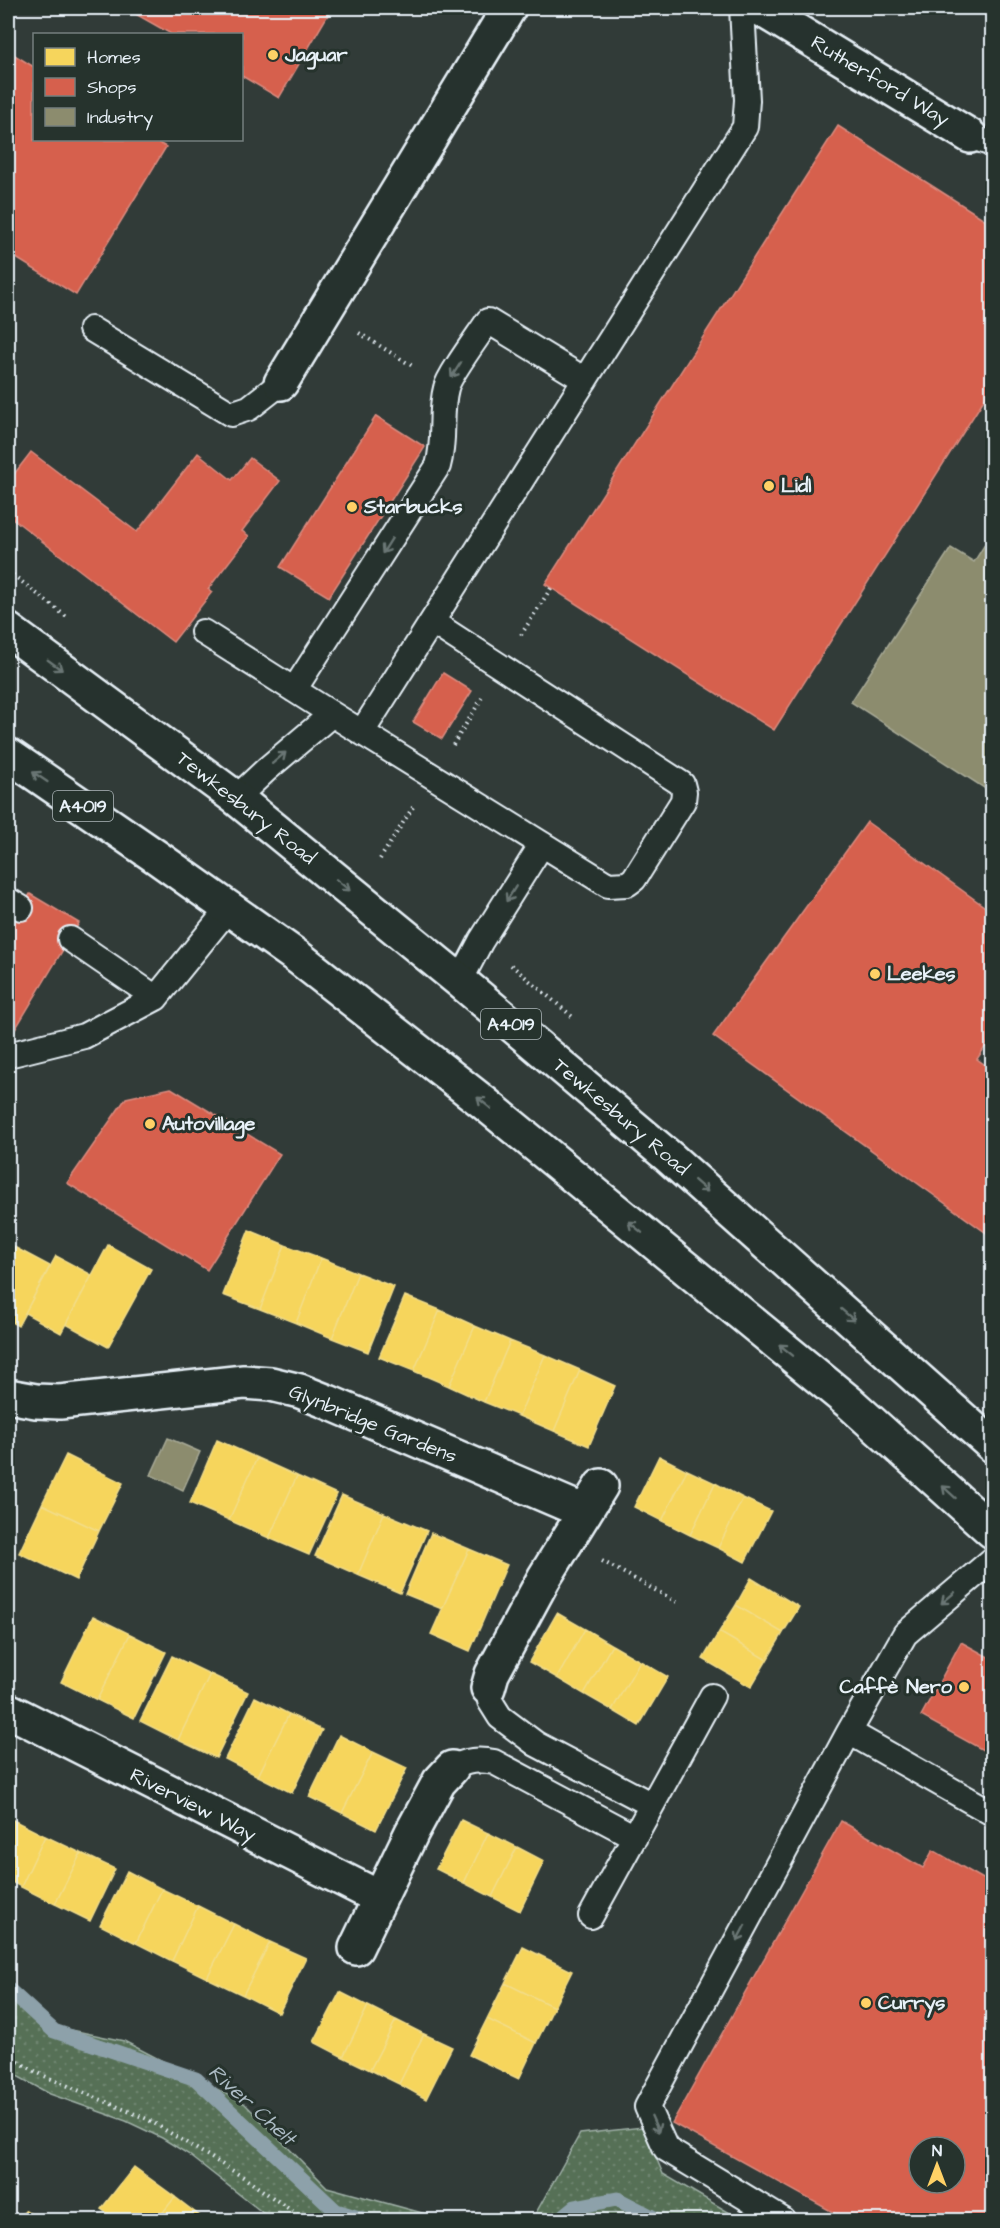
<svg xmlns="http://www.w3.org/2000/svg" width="1000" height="2228" font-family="'Architects Daughter',sans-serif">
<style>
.grass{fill:url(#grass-dots);stroke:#9fb0a7;stroke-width:1.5}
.homes{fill:#f6d55c;stroke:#f2dd8b;stroke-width:1.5}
.shops{fill:#d6604d;stroke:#db8c80;stroke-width:1.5;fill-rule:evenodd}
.industry{fill:#8c8c6e;stroke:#a8aa97;stroke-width:1.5}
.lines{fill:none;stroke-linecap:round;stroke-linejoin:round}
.stream{stroke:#8da1aa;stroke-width:15}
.lane-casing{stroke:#e8f1f8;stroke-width:28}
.street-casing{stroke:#e8f1f8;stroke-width:38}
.highway-casing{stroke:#e8f1f8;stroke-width:38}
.path{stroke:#e8f1f8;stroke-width:4;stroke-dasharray:1.5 4.5;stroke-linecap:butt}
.lane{stroke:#26332d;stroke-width:24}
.street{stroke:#26332d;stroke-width:33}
.highway{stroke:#26332d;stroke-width:33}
.oneway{stroke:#6a7674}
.poi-dot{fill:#ffd166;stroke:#26332d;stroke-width:2}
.labels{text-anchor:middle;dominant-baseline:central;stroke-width:6;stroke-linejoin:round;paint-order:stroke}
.shield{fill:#26332d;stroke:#aeb8bb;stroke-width:1.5}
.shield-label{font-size:18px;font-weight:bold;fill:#e8f1f8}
.poi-label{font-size:20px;font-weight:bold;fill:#e8f1f8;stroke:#26332d;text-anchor:start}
.street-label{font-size:20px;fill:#e8f1f8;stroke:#26332d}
.water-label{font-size:21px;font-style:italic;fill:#acbbc4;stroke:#26332d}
</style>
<defs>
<pattern id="grass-dots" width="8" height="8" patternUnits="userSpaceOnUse" patternTransform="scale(1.5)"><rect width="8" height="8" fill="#567056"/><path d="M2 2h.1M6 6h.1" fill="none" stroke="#6e856f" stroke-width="1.8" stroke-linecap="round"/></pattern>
</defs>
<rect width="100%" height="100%" fill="#313b38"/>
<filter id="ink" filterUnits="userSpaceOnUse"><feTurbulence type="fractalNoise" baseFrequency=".0167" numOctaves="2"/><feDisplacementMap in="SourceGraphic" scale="12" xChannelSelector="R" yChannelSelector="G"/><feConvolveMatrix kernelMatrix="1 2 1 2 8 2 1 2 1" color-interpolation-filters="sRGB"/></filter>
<g filter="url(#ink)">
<path class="grass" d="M 8,1997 L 38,2023 L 124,2041 L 244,2103 L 327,2187 L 448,2220 L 272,2220 L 188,2154 L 162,2138 L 126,2121 L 50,2094 L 8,2071 Z
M 643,2127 L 663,2174 L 742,2220 L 532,2220 L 580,2134 Z"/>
<path class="homes" d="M 249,1230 L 285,1245 L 260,1309 L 223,1295 Z
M 108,1245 L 151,1269 L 108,1347 L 66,1324 Z
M 285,1245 L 321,1258 L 296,1323 L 260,1309 Z
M 14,1247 L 50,1266 L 18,1326 L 8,1320 L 8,1259 Z
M 56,1256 L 92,1275 L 61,1333 L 25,1313 Z
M 321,1258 L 358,1273 L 332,1338 L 296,1323 Z
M 358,1273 L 394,1287 L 368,1352 L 332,1338 Z
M 405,1296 L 440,1310 L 414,1371 L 379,1357 Z
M 440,1310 L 475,1326 L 449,1386 L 414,1371 Z
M 475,1326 L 510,1341 L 484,1402 L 449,1386 Z
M 510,1341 L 545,1355 L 519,1416 L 484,1402 Z
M 545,1355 L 580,1370 L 554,1431 L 519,1416 Z
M 580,1370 L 615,1386 L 589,1446 L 554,1431 Z
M 217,1440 L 257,1458 L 229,1520 L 190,1503 Z
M 66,1455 L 123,1483 L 99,1531 L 42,1504 Z
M 659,1456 L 687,1470 L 662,1521 L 634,1507 Z
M 257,1458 L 297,1476 L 269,1538 L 229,1520 Z
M 687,1470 L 715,1483 L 690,1535 L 662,1521 Z
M 297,1476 L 337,1494 L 309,1555 L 269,1538 Z
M 715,1483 L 743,1498 L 718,1548 L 690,1535 Z
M 342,1495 L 384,1513 L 358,1575 L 315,1556 Z
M 743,1498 L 771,1511 L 745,1562 L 718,1548 Z
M 42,1504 L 99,1531 L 76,1580 L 19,1553 Z
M 384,1513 L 427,1531 L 400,1593 L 358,1575 Z
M 431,1533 L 469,1549 L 442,1609 L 405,1594 Z
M 469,1549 L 507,1565 L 470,1651 L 431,1634 Z
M 751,1578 L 799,1607 L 783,1633 L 736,1605 Z
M 736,1605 L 783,1633 L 767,1660 L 719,1632 Z
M 557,1613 L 585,1629 L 557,1678 L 529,1662 Z
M 93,1616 L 130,1634 L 97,1700 L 61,1682 Z
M 585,1629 L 612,1645 L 584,1694 L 557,1678 Z
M 719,1632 L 767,1660 L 751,1687 L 703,1659 Z
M 130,1634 L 166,1652 L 134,1718 L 97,1700 Z
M 612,1645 L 640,1661 L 612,1710 L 584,1694 Z
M 172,1656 L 210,1674 L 178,1740 L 140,1721 Z
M 640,1661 L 668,1677 L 639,1726 L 612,1710 Z
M 210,1674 L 248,1692 L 216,1758 L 178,1740 Z
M 255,1697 L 289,1714 L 258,1776 L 225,1759 Z
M 289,1714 L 322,1730 L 292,1793 L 258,1776 Z
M 339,1735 L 373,1752 L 342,1813 L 309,1797 Z
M 373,1752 L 407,1768 L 376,1830 L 342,1813 Z
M 11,1819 L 45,1836 L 21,1887 L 8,1880 L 8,1826 Z
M 461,1820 L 488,1833 L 464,1883 L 436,1869 Z
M 488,1833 L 517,1847 L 492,1897 L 464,1883 Z
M 45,1836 L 81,1853 L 55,1904 L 21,1887 Z
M 517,1847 L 544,1861 L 520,1911 L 492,1897 Z
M 81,1853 L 115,1869 L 90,1921 L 55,1904 Z
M 127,1871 L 162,1889 L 136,1943 L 100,1925 Z
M 162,1889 L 198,1906 L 172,1961 L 136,1943 Z
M 198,1906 L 234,1924 L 207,1978 L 172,1961 Z
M 234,1924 L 270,1942 L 243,1995 L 207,1978 Z
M 270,1942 L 306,1958 L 279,2013 L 243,1995 Z
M 523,1947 L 572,1971 L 554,2007 L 505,1983 Z
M 505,1983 L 554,2007 L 536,2043 L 487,2019 Z
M 340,1992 L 368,2006 L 343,2057 L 314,2042 Z
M 368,2006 L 396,2020 L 370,2070 L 343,2057 Z
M 487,2019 L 536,2043 L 519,2079 L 469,2055 Z
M 396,2020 L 424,2034 L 399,2084 L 370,2070 Z
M 424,2034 L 452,2047 L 426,2099 L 399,2084 Z
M 134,2167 L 175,2197 L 157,2220 L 117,2220 L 101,2209 Z
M 175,2197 L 205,2220 L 157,2220 Z
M 26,2210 L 39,2220 L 17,2220 Z"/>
<path class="shops" d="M 125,8 L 332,8 L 279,98 L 242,76 L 242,34 L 171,34 Z
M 8,51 L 34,67 L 34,140 L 154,140 L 166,147 L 76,295 L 8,253 Z
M 838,126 L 992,224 L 992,387 L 774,730 L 545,584 Z
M 376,416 L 425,447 L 329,597 L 280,567 Z
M 31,452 L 137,532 L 198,453 L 232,480 L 250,458 L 280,481 L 242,531 L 249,536 L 208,589 L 212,592 L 173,642 L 8,515 L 8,482 Z
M 443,673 L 472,691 L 442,739 L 413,722 Z
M 867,822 L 992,912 L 992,1037 L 977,1059 L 992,1070 L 992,1237 L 713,1036 Z
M 30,894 L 79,923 L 13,1033 L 8,1030 L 8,931 Z
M 171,1088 L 280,1154 L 207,1270 L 67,1183 L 126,1098 Z
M 961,1642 L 992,1659 L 992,1755 L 921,1716 Z
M 841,1821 L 923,1868 L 933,1850 L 992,1884 L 992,2209 L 986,2220 L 847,2220 L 672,2123 ZM 919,2147 L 955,2147 L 955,2183 L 919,2183 Z
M 992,2209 L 992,2220 L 986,2220 Z"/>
<path class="industry" d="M 992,533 L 992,793 L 851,702 L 951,548 L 974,562 Z
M 168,1438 L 200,1452 L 183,1490 L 151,1475 Z"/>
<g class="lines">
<path class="stream" d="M 8,1989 L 54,2031 L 196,2079 L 336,2211 L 365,2220
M 559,2220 L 575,2207 L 617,2199 L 658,2220"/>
<g class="lane-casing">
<path id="lane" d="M 970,136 L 992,144
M 91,329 L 231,414 L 249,408 L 281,383
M 203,632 L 332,714 L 608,885 L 627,884 L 634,879 L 683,801 L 684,792 L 682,784 L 432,622
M 294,690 L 438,466 C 446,438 439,414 446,388 C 449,375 479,335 488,321 L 585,380
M 362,732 L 745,127 L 747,100 L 742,8
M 236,798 L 267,769 L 332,714
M 8,900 L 21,908
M 70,939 L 156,998 L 229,908
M 460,981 L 481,941 L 542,844
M 8,1055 L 84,1036 L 156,998
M 488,1688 L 490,1701 L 500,1717 L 536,1744 L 652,1805
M 849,1732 L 992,1813
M 452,1768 C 467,1760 478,1759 494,1762 L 635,1837
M 591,1916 L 712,1696
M 783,2220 L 666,2149 L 647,2107 L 849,1732 L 905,1634 L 992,1560"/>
</g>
<g class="street-casing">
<path id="street" d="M 759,8 L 970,136
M 281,383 L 509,8
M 8,1396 L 36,1401 L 60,1402 L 244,1382 L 271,1384 L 300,1391 L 328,1402 L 585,1512
M 488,1688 L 492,1674 L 544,1578 L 601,1486
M 8,1710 L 380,1898
M 356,1948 L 412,1832 L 439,1782 L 452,1768"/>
</g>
<g class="highway-casing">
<path id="highway" d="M 8,630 L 236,798 L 460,981 L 669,1157 L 992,1445
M 8,755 L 158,858 L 299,958 L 483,1102 L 850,1403 L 992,1531"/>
</g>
<path class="path" d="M 359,333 L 414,367
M 8,571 L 68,618
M 521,635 L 551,588
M 453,745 L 482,698
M 380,859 L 413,807
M 511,965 L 574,1018
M 602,1561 L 677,1602
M 8,2056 L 42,2075 L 147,2119 L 243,2177 L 305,2220"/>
<use href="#lane" class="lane"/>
<use href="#street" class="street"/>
<use href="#highway" class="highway"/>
</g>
<defs><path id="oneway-shaft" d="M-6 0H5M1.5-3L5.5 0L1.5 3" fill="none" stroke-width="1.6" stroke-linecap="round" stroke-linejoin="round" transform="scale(1.5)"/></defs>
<g class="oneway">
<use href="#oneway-shaft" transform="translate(456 370) rotate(123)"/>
<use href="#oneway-shaft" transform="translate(387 546) rotate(122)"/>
<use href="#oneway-shaft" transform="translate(55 665) rotate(36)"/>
<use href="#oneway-shaft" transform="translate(279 758) rotate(-40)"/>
<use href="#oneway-shaft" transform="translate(40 777) rotate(-146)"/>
<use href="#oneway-shaft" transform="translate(343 885) rotate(39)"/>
<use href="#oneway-shaft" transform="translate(511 894) rotate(122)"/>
<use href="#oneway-shaft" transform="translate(484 1103) rotate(-141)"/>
<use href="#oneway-shaft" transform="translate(701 1186) rotate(41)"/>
<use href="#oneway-shaft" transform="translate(635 1227) rotate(-141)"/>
<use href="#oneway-shaft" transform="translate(848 1315) rotate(41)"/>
<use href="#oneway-shaft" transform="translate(786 1350) rotate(-141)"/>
<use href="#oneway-shaft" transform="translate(949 1492) rotate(-138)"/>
<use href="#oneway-shaft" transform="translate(948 1598) rotate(140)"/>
<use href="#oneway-shaft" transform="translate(741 1933) rotate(118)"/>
<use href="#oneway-shaft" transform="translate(655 2124) rotate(66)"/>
</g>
</g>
<g class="poi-dot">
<circle cx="273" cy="55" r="6"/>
<circle cx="769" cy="486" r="6"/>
<circle cx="352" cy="507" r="6"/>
<circle cx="875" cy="974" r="6"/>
<circle cx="150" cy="1124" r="6"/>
<circle cx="964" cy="1687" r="6"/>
<circle cx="866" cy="2003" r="6"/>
</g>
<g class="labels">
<g class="shield">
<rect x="53" y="791" width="60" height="30" rx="4.5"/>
<rect x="481" y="1009" width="60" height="30" rx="4.5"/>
</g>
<g class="shield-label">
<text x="83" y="806">A4019</text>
<text x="511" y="1024">A4019</text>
</g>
<g class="poi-label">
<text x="285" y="55">Jaguar</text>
<text x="781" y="486">Lidl</text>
<text x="364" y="507">Starbucks</text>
<text x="887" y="974">Leekes</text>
<text x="162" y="1124">Autovillage</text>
<text x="952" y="1687" text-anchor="end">Caffè Nero</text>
<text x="878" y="2003">Currys</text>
</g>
<g class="street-label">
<text transform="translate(880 81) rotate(31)">Rutherford Way</text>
<text transform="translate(246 808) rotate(38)">Tewkesbury Road</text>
<text transform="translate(621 1117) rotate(40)">Tewkesbury Road</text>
<text transform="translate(373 1424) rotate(22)">Glynbridge Gardens</text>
<text transform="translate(193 1805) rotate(27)">Riverview Way</text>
</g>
<g class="water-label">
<text transform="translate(252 2105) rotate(42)">River Chelt</text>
</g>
</g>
<rect width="1000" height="2228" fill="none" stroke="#26332d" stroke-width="30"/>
<rect x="15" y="15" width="970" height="2198" fill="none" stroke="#e8f1f8" stroke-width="2" filter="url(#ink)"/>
<rect x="33" y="33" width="210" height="108" fill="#26332d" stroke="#747f7e" stroke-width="1.5"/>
<rect x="45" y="48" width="30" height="18" fill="#f6d55c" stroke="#747f7e" stroke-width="1.5"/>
<text x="87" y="63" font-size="18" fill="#e8f1f8">Homes</text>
<rect x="45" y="78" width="30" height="18" fill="#d6604d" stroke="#747f7e" stroke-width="1.5"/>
<text x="87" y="93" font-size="18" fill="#e8f1f8">Shops</text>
<rect x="45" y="108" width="30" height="18" fill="#8c8c6e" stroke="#747f7e" stroke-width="1.5"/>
<text x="87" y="123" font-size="18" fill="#e8f1f8">Industry</text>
<g transform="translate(937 2165)"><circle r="28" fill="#26332d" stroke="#747f7e" stroke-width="1.5"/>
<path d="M0-4.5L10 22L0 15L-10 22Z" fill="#ffd166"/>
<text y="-9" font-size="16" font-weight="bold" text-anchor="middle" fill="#e8f1f8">N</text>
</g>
</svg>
